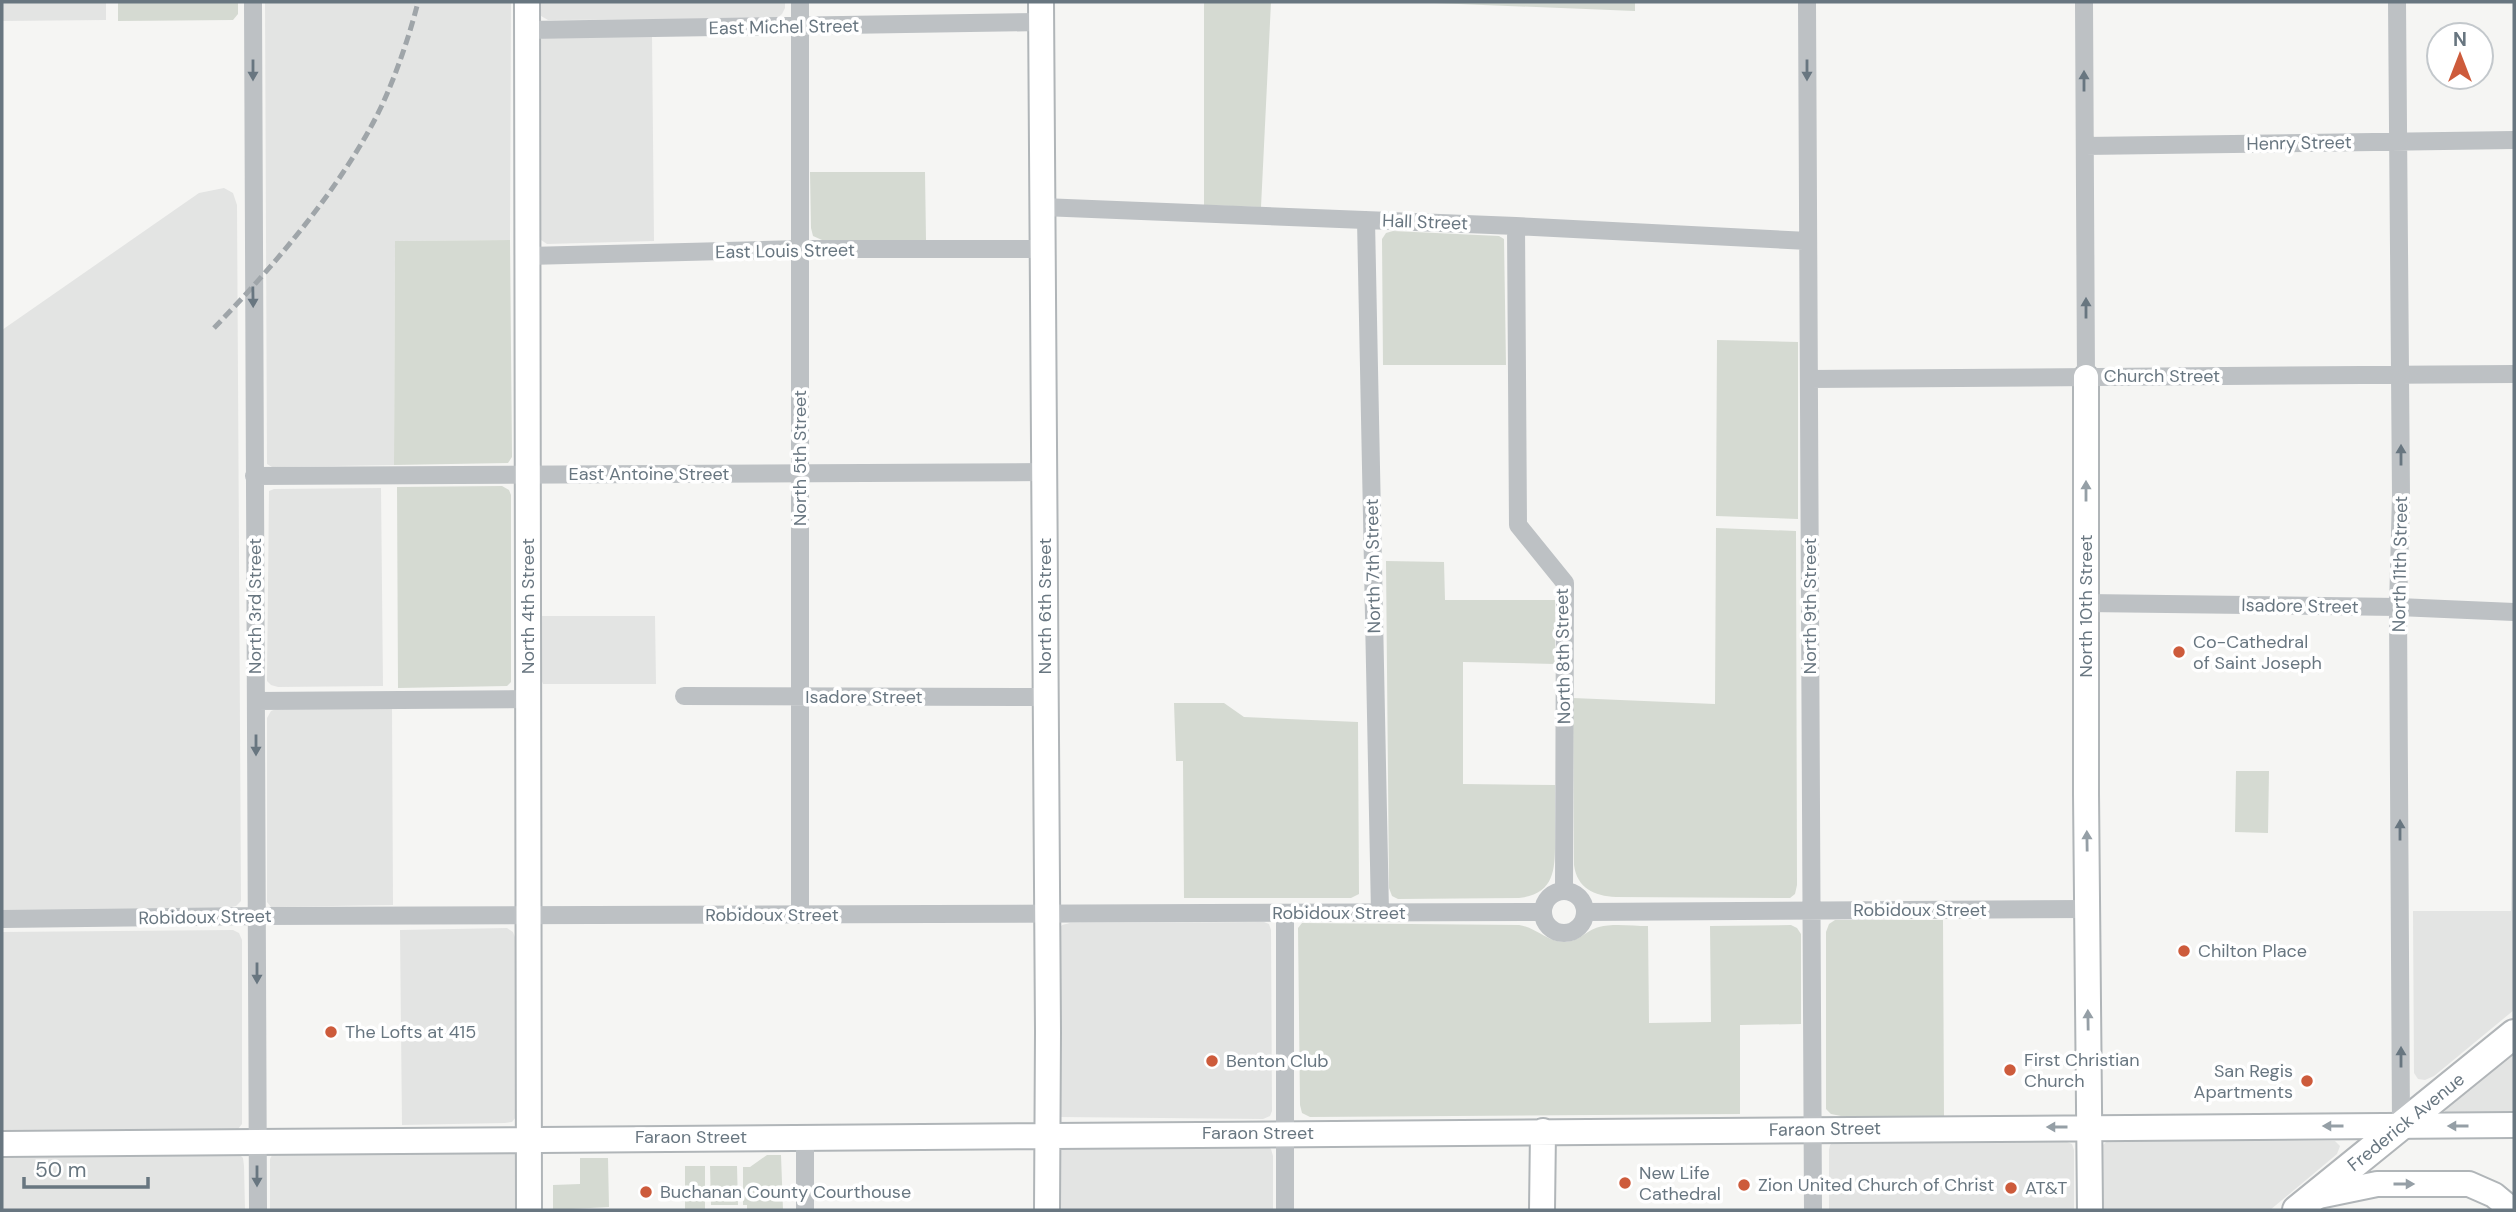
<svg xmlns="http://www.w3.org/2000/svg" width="2516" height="1212" font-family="'DM Sans',sans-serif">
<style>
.built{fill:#e3e4e3}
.green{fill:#d5dad2}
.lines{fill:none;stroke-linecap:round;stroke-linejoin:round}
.secondary-casing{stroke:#b0b5b8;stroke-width:28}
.primary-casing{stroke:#b1b5b8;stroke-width:32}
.street{stroke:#bdc1c4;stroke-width:18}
.secondary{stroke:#fff;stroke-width:24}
.primary{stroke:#fff;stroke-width:28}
.rail{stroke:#9fa5a9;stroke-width:5;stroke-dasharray:10 5;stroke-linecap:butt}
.oneway{fill:#687680}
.oneway2{fill:#959fa6}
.poi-dot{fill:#cd5b3b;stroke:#fff;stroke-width:2.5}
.labels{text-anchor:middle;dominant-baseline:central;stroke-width:7;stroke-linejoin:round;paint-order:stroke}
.street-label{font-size:18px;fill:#687680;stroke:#fff}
.poi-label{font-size:18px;fill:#687680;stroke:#fff;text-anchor:start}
</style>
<rect width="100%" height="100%" fill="#f5f5f3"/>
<path class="built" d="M 2,2 L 106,2 L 106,20 L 2,21 Z
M 265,2 L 511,2 L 510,240 L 395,241 L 394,465 L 272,467 L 267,464 Z
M 537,2 L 785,2 L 785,8 L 782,14 L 776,19 L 548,20 L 541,16 L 537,10 Z
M 652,35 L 654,241 L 547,244 L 541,240 L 539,231 L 539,41 L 544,36 Z
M 224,188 L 233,193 L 237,205 L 241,901 L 236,906 L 227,908 L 2,911 L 2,330 L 199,193 Z
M 381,488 L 383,686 L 278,687 L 271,685 L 267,681 L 269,491 L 274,489 Z
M 541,616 L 655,616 L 656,684 L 543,684 L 541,679 Z
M 392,706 L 393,905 L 271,907 L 267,902 L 267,718 L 271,711 L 281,707 Z
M 2513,766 L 2514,1010 L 2434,1076 L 2425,1080 L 2418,1079 L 2414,1073 L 2413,911 L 2511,911 Z
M 1264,922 L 1269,924 L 1271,930 L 1272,1111 L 1270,1116 L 1263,1119 L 1060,1117 L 1058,1111 L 1058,930 L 1062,925 L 1070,923 Z
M 507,928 L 513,932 L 516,940 L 516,1117 L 512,1122 L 505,1123 L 402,1125 L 400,930 Z
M 233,930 L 239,933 L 242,940 L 242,1124 L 238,1129 L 2,1130 L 2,932 Z
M 2514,1049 L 2514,1114 L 2444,1117 L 2445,1109 L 2451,1100 Z
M 2117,1140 L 2335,1141 L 2340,1146 L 2337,1154 L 2270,1210 L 2102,1210 L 2102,1146 L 2107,1141 Z
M 1835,1141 L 2067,1142 L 2072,1144 L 2074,1150 L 2074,1210 L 1829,1210 L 1829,1150 L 1830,1145 Z
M 1265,1145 L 1271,1149 L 1273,1156 L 1273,1210 L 1059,1210 L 1058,1154 L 1064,1147 Z
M 510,1150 L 515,1154 L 517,1162 L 517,1210 L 270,1210 L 270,1159 L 273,1153 Z
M 237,1152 L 243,1158 L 244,1166 L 245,1210 L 2,1210 L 2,1154 Z"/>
<path class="green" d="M 118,2 L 238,2 L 238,14 L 233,20 L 118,21 Z
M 1204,2 L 1271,2 L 1261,207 L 1204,205 Z
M 1410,2 L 1635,2 L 1635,11 Z
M 810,172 L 925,172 L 926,240 L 822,240 L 813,236 L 811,228 Z
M 1393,231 L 1499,236 L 1504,239 L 1506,365 L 1383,365 L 1382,239 L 1386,233 Z
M 510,240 L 512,457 L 508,463 L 394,465 L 395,241 Z
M 1717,340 L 1798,342 L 1798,519 L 1716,516 Z
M 502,486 L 509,490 L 511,495 L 511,682 L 507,686 L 398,688 L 397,487 Z
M 1716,528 L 1796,531 L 1797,885 L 1795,894 L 1790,898 L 1616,897 C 1594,896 1577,888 1574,865 L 1573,698 L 1715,704 Z
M 1386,561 L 1444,562 L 1445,600 L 1555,600 L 1555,664 L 1463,662 L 1463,784 L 1555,785 C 1555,802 1555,819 1555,835 C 1555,866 1557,894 1519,898 L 1398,899 L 1392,896 L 1389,888 Z
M 1174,703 L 1224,703 L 1244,717 L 1358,722 L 1359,894 L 1351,898 L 1184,898 L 1183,761 L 1176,761 Z
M 2236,771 L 2269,771 L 2268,833 L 2235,832 Z
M 1835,920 L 1943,920 L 1944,1116 L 1841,1116 L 1831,1114 L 1826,1109 L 1826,932 L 1829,924 Z
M 1302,923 L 1519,925 C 1535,927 1548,942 1564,942 C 1579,942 1585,931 1599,927 C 1613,923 1633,926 1648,926 L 1649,1023 L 1711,1022 L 1710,926 L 1791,925 L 1797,928 L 1801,934 L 1801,1024 L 1740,1025 L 1740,1114 L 1310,1117 L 1302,1113 L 1300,1105 L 1298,928 Z
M 767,1155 L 781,1155 L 783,1210 L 747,1210 L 747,1205 L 743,1205 L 743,1167 L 750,1167 Z
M 580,1158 L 608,1158 L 609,1207 L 553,1210 L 553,1185 L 580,1184 Z
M 685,1166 L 705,1166 L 705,1210 L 685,1210 Z
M 710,1166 L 737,1166 L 738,1205 L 711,1205 Z"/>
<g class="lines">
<g class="secondary-casing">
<path id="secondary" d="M 527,2 L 529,1210
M 1041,2 L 1048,1032 L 1047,1210
M 2086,377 L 2086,794 L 2090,1210
M 2,1144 L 2514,1125
M 2314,1197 L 2377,1184 L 2469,1184 L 2494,1195 L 2512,1210
M 1542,1210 L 1543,1131"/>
</g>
<g class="primary-casing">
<path id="primary" d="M 2297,1210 L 2514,1034"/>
</g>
<path class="street" d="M 253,2 L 258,1210
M 800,2 L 800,915
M 1807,2 L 1813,1210
M 2084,2 L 2086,377
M 2397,2 L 2401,496 L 2398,607 L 2401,1126
M 527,30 L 1040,22
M 2085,146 L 2514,140
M 1042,207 L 1516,226 L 1808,241
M 1366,220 L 1380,913
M 1516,226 L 1518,525 L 1565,583 L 1564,891
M 528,256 L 799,249 L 1042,249
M 1809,379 L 2514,374
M 254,476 L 1044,472
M 2086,603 L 2398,607 L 2514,612
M 684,696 L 1045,697
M 256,701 L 528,699
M1543 912a21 21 0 1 1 42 0a21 21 0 1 1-42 0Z
M 1585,912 L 2087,909
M 1285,913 L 1285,1210
M 2,919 L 257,916 L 1542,912
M 805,1136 L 805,1210"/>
<use href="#secondary" class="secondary"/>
<use href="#primary" class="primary"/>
<path class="rail" d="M 214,328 C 275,265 346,182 383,103 C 397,72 410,34 418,2"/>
</g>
<defs><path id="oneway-solid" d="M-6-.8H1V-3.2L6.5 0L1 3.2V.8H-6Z" transform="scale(1.75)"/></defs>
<g class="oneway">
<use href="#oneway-solid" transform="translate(253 70) rotate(90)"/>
<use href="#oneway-solid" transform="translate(1807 70) rotate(90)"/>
<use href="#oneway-solid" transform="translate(2084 81) rotate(-90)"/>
<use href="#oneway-solid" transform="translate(253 297) rotate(89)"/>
<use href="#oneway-solid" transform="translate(2086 308) rotate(-90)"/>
<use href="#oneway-solid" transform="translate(2401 455) rotate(-90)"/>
<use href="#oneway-solid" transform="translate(256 745) rotate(90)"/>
<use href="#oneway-solid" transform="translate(2400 830) rotate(-90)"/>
<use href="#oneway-solid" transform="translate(257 973) rotate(90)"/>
<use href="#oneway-solid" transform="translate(2401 1057) rotate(-90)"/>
<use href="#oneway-solid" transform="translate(257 1176) rotate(90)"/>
</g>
<g class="oneway2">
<use href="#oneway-solid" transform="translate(2086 491) rotate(-90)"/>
<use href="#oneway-solid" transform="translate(2087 841) rotate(-91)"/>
<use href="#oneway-solid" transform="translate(2088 1020) rotate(-91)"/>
<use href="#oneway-solid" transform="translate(2333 1126) rotate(180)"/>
<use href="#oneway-solid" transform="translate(2458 1126) rotate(180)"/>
<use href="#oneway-solid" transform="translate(2057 1127) rotate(180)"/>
<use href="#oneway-solid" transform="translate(2404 1184)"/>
</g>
<g class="poi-dot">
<circle cx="2179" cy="652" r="7"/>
<circle cx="2184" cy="951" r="7"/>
<circle cx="331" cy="1032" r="7"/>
<circle cx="1212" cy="1061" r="7"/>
<circle cx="2010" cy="1070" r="7"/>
<circle cx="2307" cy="1081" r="7"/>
<circle cx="1625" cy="1183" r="7"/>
<circle cx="1744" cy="1185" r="7"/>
<circle cx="2011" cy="1188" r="7"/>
<circle cx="646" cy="1192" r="7"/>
</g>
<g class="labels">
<g class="street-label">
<text transform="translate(784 27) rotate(-1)">East Michel Street</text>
<text transform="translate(2299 143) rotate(-1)">Henry Street</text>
<text transform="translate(1425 222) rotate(2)">Hall Street</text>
<text transform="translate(785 251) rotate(-1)">East Louis Street</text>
<text x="2162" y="376">Church Street</text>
<text transform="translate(800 458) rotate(-90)">North 5th Street</text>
<text x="649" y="474">East Antoine Street</text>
<text transform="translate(2400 564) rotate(-89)">North 11th Street</text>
<text transform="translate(1373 566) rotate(-91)">North 7th Street</text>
<text transform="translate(255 606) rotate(-90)">North 3rd Street</text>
<text transform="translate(528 606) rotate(-90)">North 4th Street</text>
<text transform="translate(1045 606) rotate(-90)">North 6th Street</text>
<text transform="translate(1810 606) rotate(-90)">North 9th Street</text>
<text transform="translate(2086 606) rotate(-90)">North 10th Street</text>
<text transform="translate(2300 606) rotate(1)">Isadore Street</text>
<text transform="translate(1563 656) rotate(-91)">North 8th Street</text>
<text x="864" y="697">Isadore Street</text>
<text x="1920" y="910">Robidoux Street</text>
<text x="1339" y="913">Robidoux Street</text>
<text x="772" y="915">Robidoux Street</text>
<text transform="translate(205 917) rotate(-1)">Robidoux Street</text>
<text transform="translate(2406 1122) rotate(-39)">Frederick Avenue</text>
<text transform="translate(1825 1129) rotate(-1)">Faraon Street</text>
<text x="1258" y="1133">Faraon Street</text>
<text x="691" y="1137">Faraon Street</text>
</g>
<g class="poi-label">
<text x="2193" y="642">Co-Cathedral<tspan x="2193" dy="21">of Saint Joseph</tspan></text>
<text x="2198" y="951">Chilton Place</text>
<text x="345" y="1032">The Lofts at 415</text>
<text x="2024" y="1060">First Christian<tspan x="2024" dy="21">Church</tspan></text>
<text x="1226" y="1061">Benton Club</text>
<text x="2293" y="1071" text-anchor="end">San Regis<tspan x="2293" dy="21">Apartments</tspan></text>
<text x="1639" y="1173">New Life<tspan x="1639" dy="21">Cathedral</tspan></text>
<text x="1758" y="1185">Zion United Church of Christ</text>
<text x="2025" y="1188">AT&amp;T</text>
<text x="660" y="1192">Buchanan County Courthouse</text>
</g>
</g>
<rect width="2516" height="1212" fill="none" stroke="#687680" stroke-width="7"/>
<g transform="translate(2460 56)"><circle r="33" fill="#ffffff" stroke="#c3c8cc" stroke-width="2"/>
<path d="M0-5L12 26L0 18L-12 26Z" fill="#cd5b3b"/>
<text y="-10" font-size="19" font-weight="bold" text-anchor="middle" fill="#687680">N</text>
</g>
<path d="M24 1177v10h124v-10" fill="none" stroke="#687680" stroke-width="3.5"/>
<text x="35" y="1177" font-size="21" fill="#687680" stroke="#ffffff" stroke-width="5" paint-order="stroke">50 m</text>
</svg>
